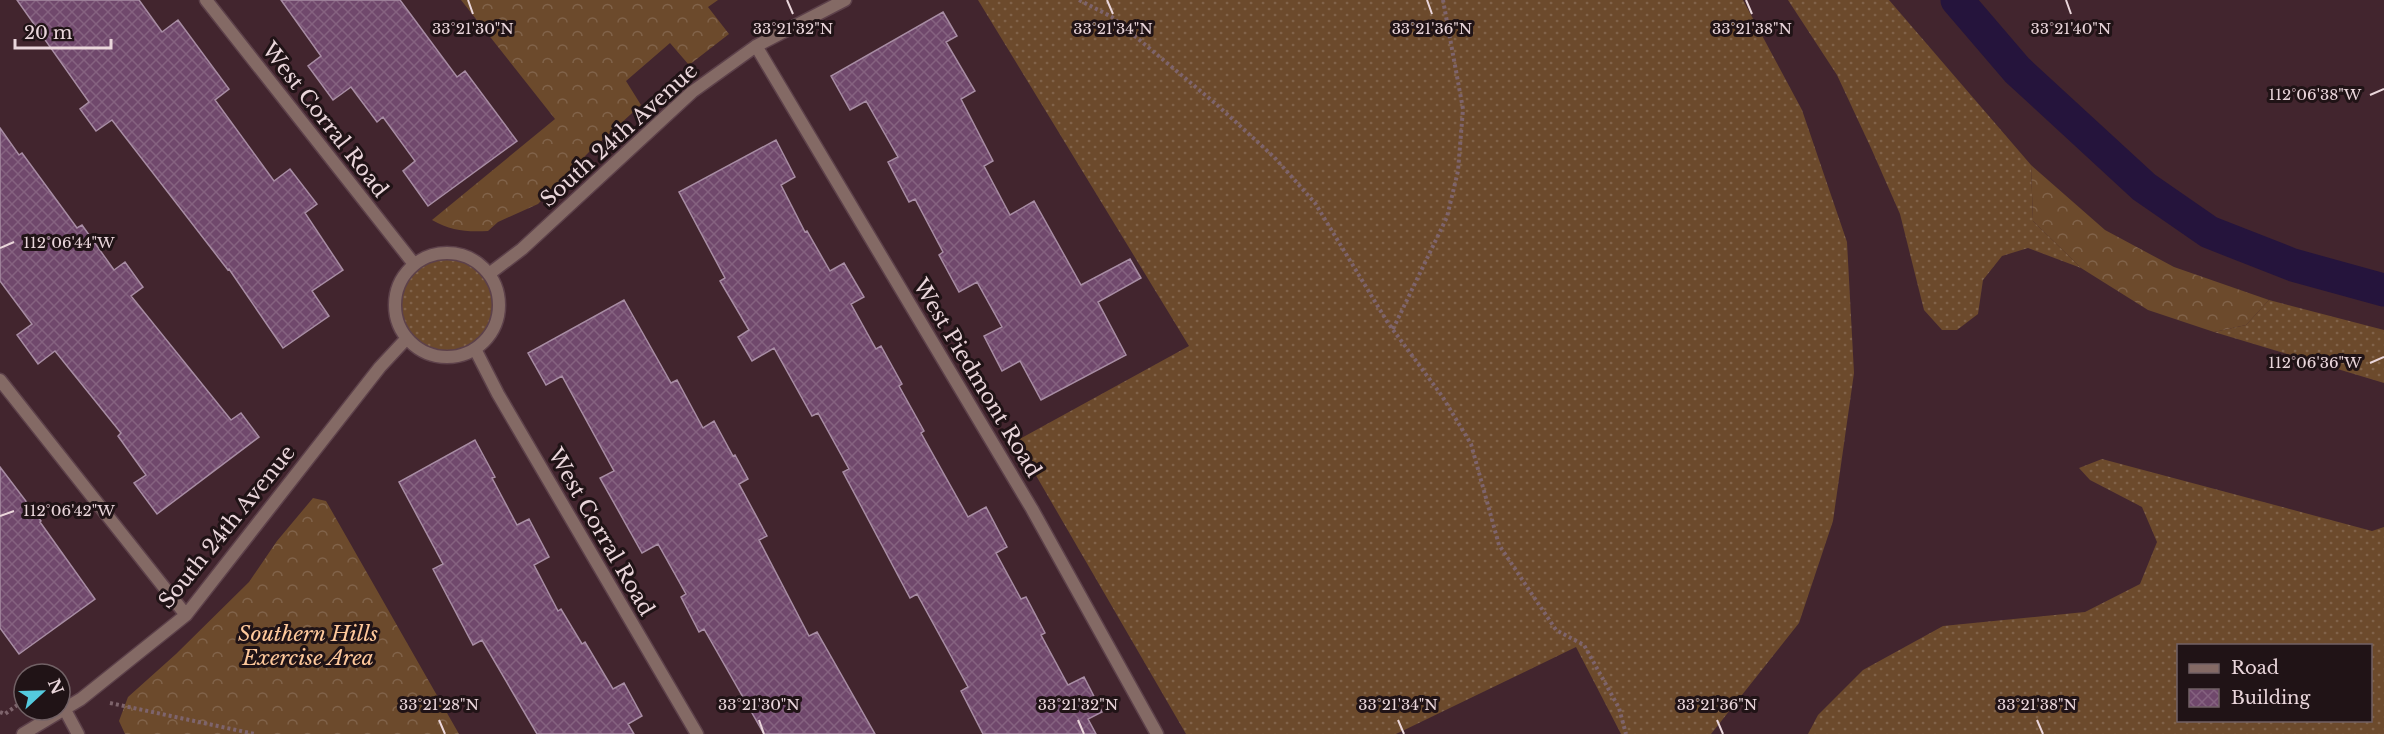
<svg xmlns="http://www.w3.org/2000/svg" width="2384" height="734" font-family="'Libre Baskerville',serif">
<style>
.grass{fill:url(#grass-dots);fill-rule:evenodd}
.forest{fill:url(#forest-crowns)}
.lines{fill:none;stroke-linecap:round;stroke-linejoin:round}
.canal{stroke:#25143c;stroke-width:33}
.building{fill:url(#building-cross-hatch);stroke:#a88da4;stroke-width:1.5}
.minor-casing{stroke:#5d414a;stroke-width:15}
.path{stroke:#7e646c;stroke-width:4;stroke-dasharray:3 3;stroke-linecap:butt}
.minor{stroke:#846a65;stroke-width:12}
.ticks{fill:none;stroke:#ead6db;stroke-width:2}
.labels{text-anchor:middle;dominant-baseline:central;stroke-width:6;stroke-linejoin:round;paint-order:stroke}
.street-label{font-size:21px;fill:#ead6db;stroke:#201316}
.park-label{font-size:21px;font-style:italic;fill:#fec89b;stroke:#201316}
.ticks-label{font-size:15px;text-anchor:middle;fill:#ead6db;stroke:#201316;stroke-width:6;stroke-linejoin:round;paint-order:stroke}
</style>
<defs>
<pattern id="grass-dots" width="8" height="8" patternUnits="userSpaceOnUse" patternTransform="scale(1.5)"><rect width="8" height="8" fill="#6c4a2c"/><path d="M2 2h.1M6 6h.1" fill="none" stroke="#81634a" stroke-width="1.8" stroke-linecap="round"/></pattern>
<pattern id="forest-crowns" width="20" height="18" patternUnits="userSpaceOnUse" patternTransform="scale(1.5)"><rect width="20" height="18" fill="#6c4a2c"/><path d="M2 6a3 3 0 1 1 6 0M12 15a3 3 0 1 1 6 0" fill="none" stroke="#81634a"/></pattern>
<pattern id="building-cross-hatch" width="8" height="8" patternUnits="userSpaceOnUse" patternTransform="scale(1.5)"><rect width="8" height="8" fill="#70486c"/><path d="M0 0l8 8M0 8l8-8" fill="none" stroke="#856280"/></pattern>
</defs>
<rect width="100%" height="100%" fill="#42252e"/>
<path class="grass" d="M 978,0 L 1743,0 L 1802,110 L 1847,242 L 1854,373 L 1833,521 L 1799,623 L 1711,734 L 1621,734 L 1576,647 L 1396,734 L 1186,734 L 1016,441 L 1189,346 Z
M 1788,0 L 1889,0 L 2031,165 L 2033,221 L 2081,268 L 2028,248 L 2002,256 L 1983,280 L 1978,314 L 1957,330 L 1942,330 L 1924,310 L 1900,214 L 1871,148 L 1837,75 Z
M395 305a52 52 0 1 1 104 0a52 52 0 1 1-104 0Z
M 2269,300 L 2384,330 L 2384,383 L 2214,332 L 2246,325 Z
M 2102,459 L 2372,531 L 2384,527 L 2384,734 L 1808,734 L 1818,715 L 1863,670 L 1943,626 L 2085,612 L 2140,584 L 2157,542 L 2142,507 L 2090,480 L 2079,468 ZM 2178,646 L 2370,646 L 2370,720 L 2178,720 Z"/>
<path class="forest" d="M 461,0 L 718,0 L 708,7 L 729,34 L 689,65 L 670,43 L 626,81 L 641,105 L 589,152 L 538,204 L 498,222 L 488,231 C 466,232 451,231 432,220 L 555,119 Z
M 2031,165 L 2105,230 L 2174,267 L 2269,300 L 2246,325 L 2214,332 L 2148,310 L 2081,268 L 2033,221 Z
M 313,498 L 326,501 L 459,734 L 125,734 L 119,721 L 128,697 L 176,654 L 249,582 L 277,541 Z"/>
<g class="lines">
<path class="canal" d="M 1957,0 L 2017,70 L 2144,187 L 2209,232 L 2293,265 L 2384,290"/>
</g>
<path class="building" d="M 17,0 L 139,0 L 162,32 L 178,20 L 229,89 L 215,100 L 274,181 L 290,169 L 317,204 L 305,213 L 343,270 L 312,291 L 329,316 L 283,348 L 229,269 L 228,270 L 112,120 L 96,131 L 80,109 L 89,102 Z
M 281,0 L 400,0 L 457,77 L 465,71 L 517,141 L 428,206 L 403,171 L 415,161 L 383,117 L 377,122 L 351,87 L 333,100 L 308,66 L 321,56 Z
M 943,12 L 957,36 L 946,42 L 975,91 L 961,99 L 993,161 L 984,166 L 1010,215 L 1034,201 L 1081,285 L 1130,259 L 1141,278 L 1098,302 L 1126,355 L 1041,400 L 1020,361 L 1002,371 L 984,336 L 1002,327 L 977,282 L 959,292 L 939,255 L 943,252 L 915,199 L 909,202 L 888,162 L 898,157 L 866,101 L 850,110 L 831,76 Z
M 0,128 L 19,155 L 22,153 L 77,228 L 82,225 L 114,270 L 125,262 L 143,287 L 131,296 L 231,420 L 241,413 L 259,437 L 157,514 L 134,483 L 146,475 L 118,436 L 121,433 L 55,351 L 38,364 L 17,335 L 32,324 L 0,281 Z
M 776,140 L 795,177 L 781,185 L 805,232 L 807,231 L 830,271 L 844,263 L 864,297 L 851,304 L 876,349 L 881,346 L 902,384 L 899,386 L 924,431 L 921,433 L 968,517 L 986,507 L 1007,547 L 996,553 L 1021,599 L 1026,597 L 1045,633 L 1041,635 L 1068,685 L 1084,677 L 1102,712 L 1088,719 L 1096,734 L 983,734 L 961,691 L 968,687 L 917,594 L 910,598 L 843,472 L 849,469 L 818,413 L 812,416 L 774,348 L 752,361 L 738,337 L 749,330 L 720,281 L 725,278 L 679,192 Z
M 624,300 L 671,383 L 677,380 L 703,428 L 714,421 L 733,456 L 735,455 L 748,479 L 739,484 L 767,536 L 759,540 L 809,636 L 817,632 L 875,734 L 764,734 L 704,629 L 699,632 L 681,597 L 686,594 L 658,544 L 642,553 L 600,478 L 614,471 L 562,376 L 546,385 L 528,353 Z
M 475,440 L 495,477 L 492,478 L 517,525 L 529,519 L 549,557 L 534,565 L 558,611 L 561,609 L 582,644 L 585,642 L 613,689 L 624,683 L 642,716 L 628,724 L 634,734 L 537,734 L 482,640 L 473,645 L 433,569 L 443,564 L 399,482 Z
M 0,467 L 41,521 L 40,522 L 95,599 L 19,654 L 0,628 Z"/>
<g class="lines">
<g class="minor-casing">
<path id="minor" d="M 206,0 L 414,264
M 756,46 L 1032,509 L 1157,734
M395 305a52 52 0 1 1 104 0a52 52 0 1 1-104 0Z
M 489,274 L 522,249 L 692,92 L 756,46 L 845,0
M 475,349 L 498,394 L 697,734
M 0,380 L 186,615
M 65,710 L 78,734
M 23,734 L 81,699 L 186,615 L 380,367 L 407,338"/>
</g>
<path class="path" d="M 1079,0 L 1112,17 L 1216,104 L 1274,157 L 1315,203 L 1388,323 L 1442,396 L 1471,444 L 1499,545 L 1556,630 L 1584,645 L 1619,708 L 1626,734
M 1393,329 L 1447,217 L 1458,171 L 1463,109 L 1443,0
M 110,703 L 255,734
M 0,712 L 5,714 L 24,700"/>
<use href="#minor" class="minor"/>
</g>
<path class="ticks" d="M 468,0 L 473,14M 787,0 L 793,14M 1107,0 L 1113,14M 1427,0 L 1432,14M 1746,0 L 1752,14M 2066,0 L 2071,14M 2370,95 L 2384,89M 0,248 L 14,242M 2370,363 L 2384,357M 0,516 L 14,511M 439,720 L 445,734M 759,720 L 764,734M 1078,720 L 1084,734M 1398,720 L 1404,734M 1717,720 L 1723,734M 2037,720 L 2043,734"/>
<g class="labels">
<g class="street-label">
<text transform="translate(325 120) rotate(52)">West Corral Road</text>
<text transform="translate(619 135) rotate(-42)">South 24th Avenue</text>
<text transform="translate(977 378) rotate(59)">West Piedmont Road</text>
<text transform="translate(227 527) rotate(-51)">South 24th Avenue</text>
<text transform="translate(601 532) rotate(60)">West Corral Road</text>
</g>
<g class="park-label">
<text x="308" y="634">Southern Hills<tspan x="308" dy="24">Exercise Area</tspan></text>
</g>
</g>
<g class="ticks-label">
<text x="473" y="34">33°21'30"N</text>
<text x="793" y="34">33°21'32"N</text>
<text x="1432" y="34">33°21'36"N</text>
<text x="1113" y="34">33°21'34"N</text>
<text x="1752" y="34">33°21'38"N</text>
<text x="2071" y="34">33°21'40"N</text>
<text x="2315" y="100">112°06'38"W</text>
<text x="69" y="248">112°06'44"W</text>
<text x="2315" y="368">112°06'36"W</text>
<text x="69" y="516">112°06'42"W</text>
<text x="439" y="710">33°21'28"N</text>
<text x="759" y="710">33°21'30"N</text>
<text x="1078" y="710">33°21'32"N</text>
<text x="1398" y="710">33°21'34"N</text>
<text x="1717" y="710">33°21'36"N</text>
<text x="2037" y="710">33°21'38"N</text>
</g>
<rect x="2177" y="644" width="195" height="78" fill="#201316" stroke="#716165" stroke-width="1.5"/>
<rect x="2189" y="664" width="30" height="9" fill="#846a65" stroke="#716165" stroke-width="1.5"/>
<text x="2231" y="674" font-size="18" fill="#ead6db">Road</text>
<rect x="2189" y="689" width="30" height="18" fill="url(#building-cross-hatch)" stroke="#716165" stroke-width="1.5"/>
<text x="2231" y="704" font-size="18" fill="#ead6db">Building</text>
<g transform="translate(42 692) rotate(68)"><circle r="28" fill="#201316" stroke="#716165" stroke-width="1.5"/>
<path d="M0-4.5L10 22L0 15L-10 22Z" fill="#54cade"/>
<text y="-9" font-size="16" font-weight="bold" text-anchor="middle" fill="#ead6db">N</text>
</g>
<path d="M15 39v9h96v-9" fill="none" stroke="#ead6db" stroke-width="3"/>
<text x="24" y="39" font-size="18" fill="#ead6db" stroke="#201316" stroke-width="4.5" paint-order="stroke">20 m</text>
</svg>
